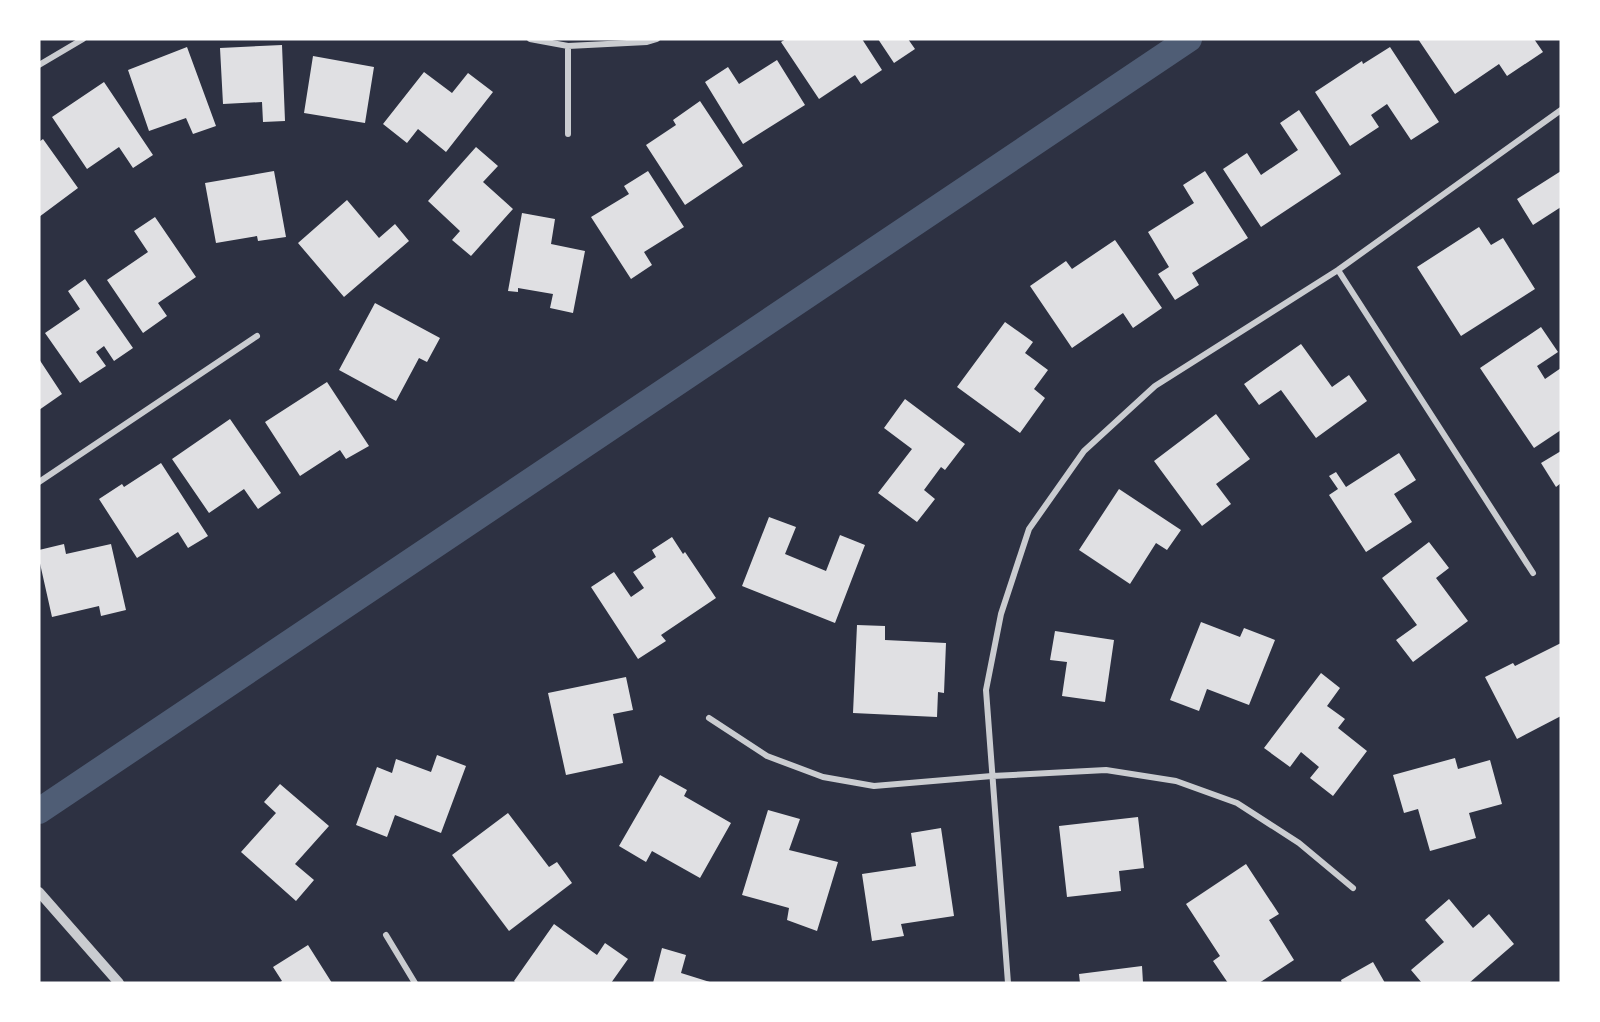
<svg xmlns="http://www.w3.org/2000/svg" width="1600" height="1022" font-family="'DM Sans',sans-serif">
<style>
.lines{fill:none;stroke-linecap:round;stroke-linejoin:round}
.canal{stroke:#4f5d75;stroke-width:26}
.building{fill:#e0e0e3}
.minor{stroke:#caccd0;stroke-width:6}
.tertiary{stroke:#caccd0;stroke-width:10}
</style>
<rect width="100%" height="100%" fill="#2d3142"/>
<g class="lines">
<path class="canal" d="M 39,811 L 1189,39"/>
</g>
<path class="building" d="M 786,39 L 862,39 L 882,70 L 861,84 L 855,75 L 819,99 L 781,42 Z
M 878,39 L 908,39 L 915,49 L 894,63 Z
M 1418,39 L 1534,39 L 1543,52 L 1507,76 L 1499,64 L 1455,94 Z
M 282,45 L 285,121 L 263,122 L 262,102 L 223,104 L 220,48 Z
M 187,47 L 216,126 L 193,134 L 186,118 L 149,131 L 128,70 Z
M 1390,47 L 1439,122 L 1411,140 L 1387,104 L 1371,115 L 1379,127 L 1350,146 L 1315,92 L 1362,61 L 1363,64 Z
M 313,56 L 374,67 L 365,123 L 304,113 Z
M 777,60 L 805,105 L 743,144 L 705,82 L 728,67 L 739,84 Z
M 424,72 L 452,93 L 468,73 L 493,92 L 446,152 L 418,129 L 407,143 L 383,124 Z
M 104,82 L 153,155 L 133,168 L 119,147 L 87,169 L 52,117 Z
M 700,101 L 743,166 L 685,205 L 646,145 L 676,125 L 673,120 Z
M 1299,110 L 1341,174 L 1261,227 L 1223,169 L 1247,153 L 1261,175 L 1298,150 L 1280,123 Z
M 43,139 L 78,188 L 39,217 L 39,142 Z
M 476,147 L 498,166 L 483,182 L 513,209 L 471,256 L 452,240 L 460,231 L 428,201 Z
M 274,171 L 286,237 L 258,241 L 257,236 L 216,243 L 205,183 Z
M 648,171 L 684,227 L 644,252 L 652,265 L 631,279 L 591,217 L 629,194 L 624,186 Z
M 1205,171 L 1248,238 L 1192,273 L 1199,285 L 1175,300 L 1158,274 L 1169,267 L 1148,232 L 1194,203 L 1183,185 Z
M 1561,171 L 1561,207 L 1533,225 L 1517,199 Z
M 347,200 L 379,238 L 395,224 L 409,241 L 344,297 L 298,243 Z
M 522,213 L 555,219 L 551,244 L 585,251 L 573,313 L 550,308 L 553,294 L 518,288 L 518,292 L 508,291 Z
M 155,217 L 196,277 L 158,303 L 167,316 L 143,333 L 107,280 L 148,252 L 134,231 Z
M 1479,227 L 1491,245 L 1503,238 L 1535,289 L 1461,336 L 1417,267 Z
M 1115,240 L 1162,308 L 1133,328 L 1123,313 L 1072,348 L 1030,286 L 1066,261 L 1072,269 Z
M 85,279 L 133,348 L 114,361 L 104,346 L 96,352 L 106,366 L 80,383 L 45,333 L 80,309 L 68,291 Z
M 375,303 L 440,338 L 427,362 L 419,358 L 396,401 L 339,370 Z
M 1005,322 L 1033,342 L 1025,353 L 1048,370 L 1034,389 L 1045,398 L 1020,433 L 957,387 Z
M 1541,327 L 1558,352 L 1537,366 L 1545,379 L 1561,368 L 1561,430 L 1534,448 L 1480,368 Z
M 1301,344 L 1332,387 L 1349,375 L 1367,401 L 1316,438 L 1281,390 L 1259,405 L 1244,384 Z
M 39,359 L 62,394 L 39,410 Z
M 327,382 L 369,446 L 346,459 L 340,450 L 300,476 L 265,422 Z
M 905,399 L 965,444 L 945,470 L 941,467 L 924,490 L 935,499 L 917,522 L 878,493 L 912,449 L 884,428 Z
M 1216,414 L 1250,459 L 1216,484 L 1231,504 L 1202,526 L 1154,461 Z
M 230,419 L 281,493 L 258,509 L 244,489 L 209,513 L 172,459 Z
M 1561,451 L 1561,483 L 1556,487 L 1541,463 Z
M 1399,453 L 1416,480 L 1394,494 L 1412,522 L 1366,552 L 1329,495 L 1338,489 L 1329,476 L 1336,472 L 1346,487 Z
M 161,463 L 208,536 L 188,548 L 178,532 L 137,558 L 99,499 L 122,484 L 124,487 Z
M 1119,489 L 1181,530 L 1167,550 L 1156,543 L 1130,584 L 1079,550 Z
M 769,517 L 796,527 L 785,554 L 826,571 L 840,535 L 865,545 L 835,623 L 742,586 Z
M 672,537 L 683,554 L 685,552 L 716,598 L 661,635 L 666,641 L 638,659 L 591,587 L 614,572 L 631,597 L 644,588 L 633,572 L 656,557 L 652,550 Z
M 1429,542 L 1449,568 L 1436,578 L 1468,621 L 1413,662 L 1396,640 L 1417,625 L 1382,578 Z
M 64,544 L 66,554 L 111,544 L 126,610 L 101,616 L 99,606 L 52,617 L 39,559 L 39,550 Z
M 1201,622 L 1240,637 L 1244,628 L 1275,640 L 1249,705 L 1207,689 L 1199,711 L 1170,700 Z
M 857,625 L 885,626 L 885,640 L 946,643 L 944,693 L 938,692 L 937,717 L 853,713 Z
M 1055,631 L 1114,640 L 1105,702 L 1062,696 L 1067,662 L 1050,660 Z
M 1561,643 L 1561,716 L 1517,739 L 1485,677 L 1513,663 L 1515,666 Z
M 1321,673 L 1340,688 L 1327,706 L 1345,719 L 1338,728 L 1367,751 L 1333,796 L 1310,778 L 1319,767 L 1301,752 L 1290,767 L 1264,748 Z
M 626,677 L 633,710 L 613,714 L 623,763 L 566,775 L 548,693 Z
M 437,755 L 466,766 L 441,833 L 395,815 L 387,837 L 356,825 L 377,767 L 392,773 L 396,759 L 431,772 Z
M 1455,758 L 1458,769 L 1490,760 L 1502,804 L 1469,813 L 1476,838 L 1430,851 L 1418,809 L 1404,813 L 1393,775 Z
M 660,775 L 687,790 L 684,796 L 731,823 L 700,878 L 652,851 L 646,862 L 619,846 Z
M 280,784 L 329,826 L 295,864 L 314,880 L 296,901 L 241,852 L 276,813 L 264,802 Z
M 768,810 L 800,819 L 789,850 L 838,862 L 817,931 L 787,920 L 789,908 L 742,895 Z
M 508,813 L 549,867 L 557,862 L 572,883 L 509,931 L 452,855 Z
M 1138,817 L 1144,868 L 1119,871 L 1121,891 L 1067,897 L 1059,826 Z
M 941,828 L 954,916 L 901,924 L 904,936 L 872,941 L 862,874 L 916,866 L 911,833 Z
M 1246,864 L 1279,914 L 1269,920 L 1294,960 L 1259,983 L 1228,983 L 1213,961 L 1220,956 L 1186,904 Z
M 1449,899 L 1473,928 L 1489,914 L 1514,944 L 1469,983 L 1422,983 L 1411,970 L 1444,942 L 1425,920 Z
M 554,924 L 597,955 L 605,943 L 628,959 L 611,983 L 516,983 L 514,981 Z
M 308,945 L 332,983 L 279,983 L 282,981 L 273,967 Z
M 662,948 L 686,955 L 681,973 L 713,983 L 653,983 Z
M 1373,962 L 1385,983 L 1342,983 L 1341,980 Z
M 1142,966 L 1143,983 L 1080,983 L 1079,974 Z"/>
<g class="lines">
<path class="minor" d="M 530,39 L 568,46 L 647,42 L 657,39
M 568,46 L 568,134
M 39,65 L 83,39
M 1338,270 L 1533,573
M 39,482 L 257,336
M 709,718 L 767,756 L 823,777 L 874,786 L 992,776 L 1106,770 L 1176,781 L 1237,803 L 1299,843 L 1353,888
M 386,935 L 415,983
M 1008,983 L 986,690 L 1001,614 L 1029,529 L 1084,451 L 1155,386 L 1338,270 L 1561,110"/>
<path class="tertiary" d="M 39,892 L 119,983"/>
</g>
<rect width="1600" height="1022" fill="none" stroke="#ffffff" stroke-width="81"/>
</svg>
